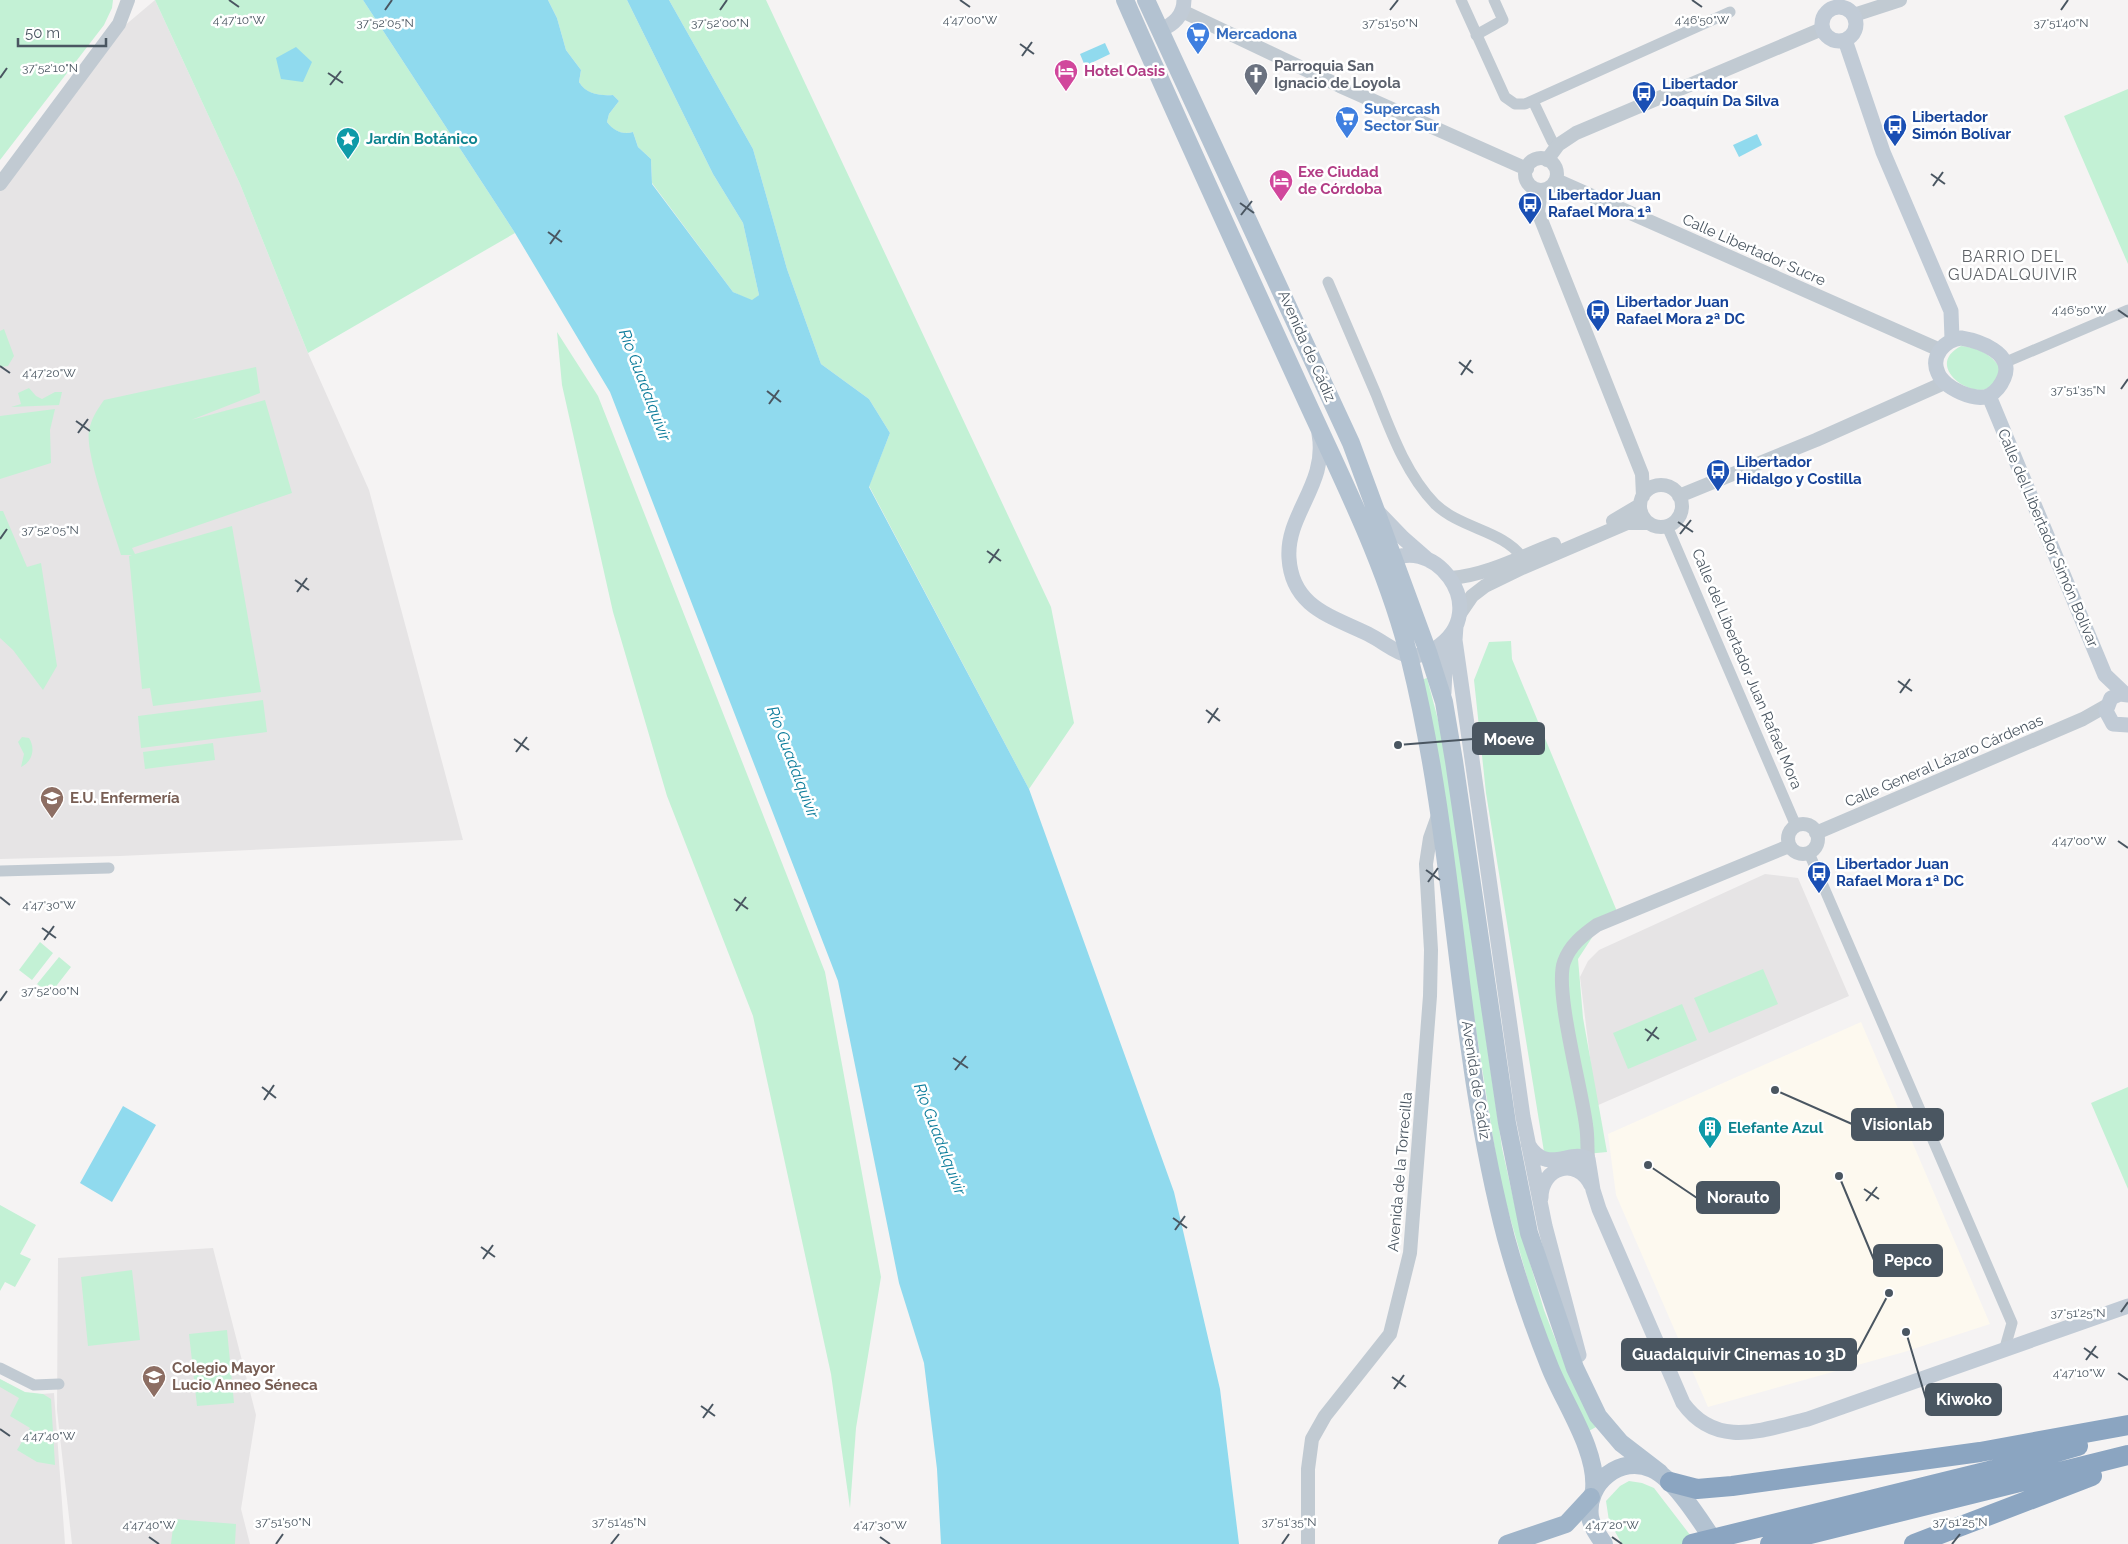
<svg xmlns="http://www.w3.org/2000/svg" width="2128" height="1544" font-family="Raleway,sans-serif">
<style>
.commercial{fill:#fdf9ef}
.education{fill:#e6e4e5}
.green{fill:#c3f1d5}
.water{fill:#90daee}
.lines{fill:none;stroke-linecap:round;stroke-linejoin:round}
.minor{stroke:#c1cad2;stroke-width:11}
.tertiary{stroke:#c1cad2;stroke-width:14}
.secondary{stroke:#c1cbd6;stroke-width:15}
.primary{stroke:#b3c2d1;stroke-width:18}
.trunk{stroke:#9fb4c9;stroke-width:18}
.motorway{stroke:#8ba5c1;stroke-width:20}
.ticks{fill:none;stroke:#4a5661;stroke-width:2}
.labels{text-anchor:middle;dominant-baseline:central;stroke-width:5;stroke-linejoin:round;paint-order:stroke}
.shop-label{font-size:15px;font-weight:bold;fill:#366cbe;stroke:#fff;text-anchor:start}
.worship-label{font-size:15px;font-weight:bold;fill:#5b616d;stroke:#fff;text-anchor:start}
.hotel-label{font-size:15px;font-weight:bold;fill:#b23c85;stroke:#fff;text-anchor:start}
.transit-label{font-size:15px;font-weight:bold;fill:#164399;stroke:#fff;text-anchor:start}
.culture-label{font-size:15px;font-weight:bold;fill:#0d838f;stroke:#fff;text-anchor:start}
.street-label{font-size:15px;fill:#4a5661;stroke:#fff}
.education-label{font-size:15px;font-weight:bold;fill:#785e54;stroke:#fff;text-anchor:start}
.neighbourhood-label{font-size:16px;letter-spacing:1px;fill:#5f6368;stroke:#fff}
.water-label{font-size:16px;font-style:italic;fill:#0c7c9b;stroke:#fff}
.ticks-label{font-size:12px;text-anchor:middle;fill:#4a5661;stroke:#fff;stroke-width:5;stroke-linejoin:round;paint-order:stroke}
.leader{fill:none;stroke:#4a5661;stroke-width:2}
.callout-dot{fill:#4a5661;stroke:#fff;stroke-width:2}
.callout{fill:#4a5661;stroke:#4a5661;stroke-width:2}
.callout-label{font-size:16px;text-anchor:middle;font-weight:bold;fill:#fff}
</style>
<rect width="100%" height="100%" fill="#f5f3f3"/>
<path class="commercial" d="M 1861,1022 L 1990,1324 L 1904,1352 L 1708,1407 L 1616,1195 L 1608,1134 Z"/>
<path class="education" d="M 155,0 L 240,184 L 308,353 L 369,490 L 463,840 L 120,856 L 0,859 L 0,191 L 123,27 Z
M 1765,874 L 1798,878 L 1849,996 L 1596,1106 L 1580,977 L 1588,961 L 1599,950 Z
M 213,1248 L 256,1415 L 241,1509 L 250,1544 L 72,1544 L 57,1410 L 58,1258 Z
M 0,1379 L 29,1395 L 54,1393 L 65,1544 L 0,1544 Z"/>
<path class="green" d="M 0,0 L 113,0 L 112,8 L 104,25 L 0,160 Z
M 155,0 L 363,0 L 515,233 L 308,353 L 240,184 Z
M 548,0 L 627,0 L 713,174 L 743,223 L 759,295 L 752,301 L 733,292 L 652,183 L 651,159 L 638,147 L 633,132 C 621,135 614,131 607,122 L 609,114 L 619,101 L 613,95 C 599,96 586,94 579,82 L 581,70 L 566,50 L 557,18 Z
M 669,0 L 766,0 L 1051,607 L 1074,723 L 1029,789 L 869,486 L 890,433 L 869,399 L 821,364 L 787,269 L 753,149 Z
M 2128,89 L 2128,264 L 2064,116 Z
M 4,329 L 14,356 L 8,366 L 0,367 L 0,331 Z
M 557,332 L 598,396 L 825,972 L 881,1277 L 856,1428 L 850,1508 L 831,1374 L 753,1016 L 667,796 L 613,612 L 562,385 Z
M 1961,346 C 1978,347 1991,354 2000,368 L 1996,383 C 1993,385 1989,388 1986,389 C 1967,396 1925,365 1961,346 Z
M 256,367 L 260,393 L 191,420 L 265,400 L 292,493 L 132,548 L 135,554 L 232,526 L 261,692 L 153,706 L 150,688 L 142,689 L 129,556 L 132,555 L 121,555 C 113,528 85,455 89,431 C 91,419 97,410 104,400 Z
M 29,388 L 36,396 L 42,399 L 55,392 L 62,392 L 59,405 L 11,407 L 21,404 L 18,393 Z
M 55,409 L 50,430 L 51,463 L 0,479 L 0,416 Z
M 0,511 L 3,511 L 27,567 L 41,563 L 57,666 L 43,690 L 13,650 L 0,638 Z
M 1511,641 L 1512,659 L 1621,921 L 1595,933 L 1578,959 L 1583,1018 L 1607,1152 L 1545,1158 L 1486,793 L 1474,680 L 1489,642 Z
M 1427,678 L 1442,735 L 1502,1148 L 1521,1233 L 1544,1310 L 1563,1359 L 1596,1427 L 1587,1432 L 1542,1330 L 1500,1182 L 1421,680 Z
M 263,700 L 267,732 L 141,748 L 138,716 Z
M 22,737 L 29,738 C 36,749 32,762 21,767 L 24,754 L 18,742 Z
M 213,743 L 215,760 L 145,769 L 143,752 Z
M 40,942 L 53,953 L 32,980 L 19,970 Z
M 59,957 L 71,967 L 50,994 L 37,984 Z
M 1763,969 L 1778,1004 L 1709,1033 L 1694,998 Z
M 1682,1004 L 1697,1040 L 1628,1069 L 1613,1033 Z
M 2128,1087 L 2128,1189 L 2091,1103 Z
M 0,1205 L 36,1225 L 20,1254 L 31,1259 L 15,1287 L 5,1282 L 0,1291 Z
M 132,1270 L 140,1340 L 88,1346 L 81,1277 Z
M 227,1330 L 234,1403 L 197,1406 L 189,1334 Z
M 0,1379 L 25,1392 L 43,1394 L 51,1399 L 55,1465 L 37,1462 L 17,1450 L 30,1428 L 10,1416 L 19,1398 L 0,1387 Z
M 1629,1481 L 1642,1483 L 1654,1488 L 1697,1544 L 1622,1544 L 1609,1521 L 1606,1501 L 1620,1486 Z
M 174,1519 L 236,1524 L 235,1544 L 171,1544 Z"/>
<path class="water" d="M 363,0 L 548,0 L 557,18 L 566,50 L 581,70 L 579,82 C 586,94 600,96 613,95 L 619,101 L 609,114 L 607,122 C 614,131 622,135 633,132 L 638,147 L 651,159 L 652,184 L 733,292 L 752,300 L 759,295 L 743,223 L 713,174 L 627,0 L 669,0 L 753,149 L 787,269 L 821,364 L 869,399 L 890,433 L 869,487 L 1029,789 L 1174,1192 L 1220,1389 L 1239,1544 L 941,1544 L 937,1469 L 924,1363 L 899,1283 L 838,981 L 610,392 L 515,233 Z
M 1105,43 L 1110,54 L 1085,66 L 1080,54 Z
M 296,47 L 312,62 L 303,82 L 281,79 L 276,58 Z
M 1757,134 L 1762,145 L 1739,157 L 1733,145 Z
M 123,1106 L 156,1125 L 112,1202 L 80,1183 Z"/>
<g class="lines">
<path class="minor" d="M 1461,0 L 1505,97 L 1515,104 L 1525,104 L 1730,12
M 1476,35 L 1503,20 L 1494,0
M 1533,101 L 1552,141 L 1557,146
M 1328,282 C 1344,319 1360,357 1376,394 C 1391,432 1406,474 1435,504 C 1461,529 1502,530 1522,557
M 2006,362 L 2128,310
M 1667,526 L 1796,826
M 1809,853 L 2012,1323 L 2004,1351
M 0,871 L 109,868
M 0,1368 L 34,1385 L 59,1384"/>
<path class="tertiary" d="M 1182,11 L 1340,86 L 1527,169
M 1854,15 L 1900,0
M1525 174a16 16 0 1 1 32 0a16 16 0 1 1-32 0Z
M 1547,160 L 1558,145 L 1576,133 L 1822,29
M 1556,180 L 1940,350
M 0,184 L 119,24 L 128,0
M 1541,190 L 1538,212 L 1642,474 L 1643,496
M1640 506a21 21 0 1 1 42 0a21 21 0 1 1-42 0Z
M 1679,496 L 1816,440 L 1944,383
M 1613,521 L 1640,505
M 1451,578 C 1487,575 1520,557 1554,544
M 1459,615 L 1472,596 L 1485,586 L 1522,568 L 1627,523 L 1649,523
M1788 839a15 15 0 1 1 30 0a15 15 0 1 1-30 0Z
M 1816,833 L 2083,719 L 2106,706
M 1588,1159 C 1587,1148 1588,1136 1586,1125 C 1582,1090 1554,990 1564,962 C 1570,945 1583,935 1597,925 L 1789,846
M 1308,1544 L 1308,1469 L 1312,1439 L 1325,1416 L 1390,1334 L 1410,1253 L 1430,996 L 1431,950 L 1426,864 L 1430,838 L 1439,813"/>
<path class="secondary" d="M1822 24a17 17 0 1 1 34 0a17 17 0 1 1-34 0Z
M 1160,30 C 1173,25 1184,15 1184,0
M 1845,40 L 1883,152 L 1951,311 L 1952,339
M 1961,338 C 1979,341 2015,353 2004,378 C 2001,385 1997,391 1990,395 C 1976,403 1944,388 1938,373 C 1930,356 1945,340 1961,338 Z
M 1989,396 L 2105,675 L 2125,694
M 1319,434 C 1328,484 1286,514 1289,558 C 1292,607 1331,616 1368,634 C 1394,647 1407,667 1436,648 C 1496,609 1429,527 1384,565
M 1379,513 L 1403,538 L 1427,559
M 1456,626 L 1455,640 L 1523,1117 L 1545,1226 L 1579,1355
M 1444,693 L 1446,641
M 2128,695 L 2120,694 L 2111,698 L 2106,711 L 2113,724 L 2128,725
M 1528,1144 C 1547,1176 1571,1148 1588,1159 L 1593,1190 L 1599,1209 L 1683,1403 C 1716,1449 1762,1430 1808,1419 L 2128,1306
M 1541,1198 C 1541,1167 1577,1156 1591,1185"/>
<path class="primary" d="M 1125,0 C 1182,130 1242,260 1301,389 C 1341,477 1387,566 1410,660 C 1457,850 1456,1049 1506,1238 C 1518,1281 1532,1323 1549,1365 C 1563,1402 1598,1450 1594,1490
M 1146,0 L 1351,443 L 1428,652 L 1444,702 L 1454,761 L 1507,1123 L 1529,1233 L 1575,1368 L 1598,1416 L 1621,1443 L 1660,1473
M 1604,1544 C 1598,1535 1592,1527 1590,1517 C 1585,1483 1621,1454 1652,1469 C 1676,1480 1701,1522 1716,1544"/>
<path class="trunk" d="M 1507,1544 L 1566,1524 L 1591,1497"/>
<path class="motorway" d="M 1670,1482 L 1697,1489 L 1732,1486 L 1980,1452 L 2128,1425
M 1692,1544 L 1993,1470 L 2078,1446
M 1770,1544 L 2128,1455
M 1914,1544 L 2092,1476"/>
</g>
<path class="ticks" d="M 229,0 L 239,7M 960,0 L 970,7M 1692,0 L 1702,7M 385,10 L 392,0M 720,10 L 727,0M 1390,10 L 1398,0M 2061,10 L 2068,0M 1020,44 L 1034,54M 1022,56 L 1032,42M 328,73 L 343,83M 0,78 L 7,68M 330,85 L 341,71M 1931,174 L 1945,184M 1933,186 L 1943,172M 1240,203 L 1254,213M 1241,215 L 1252,201M 548,232 L 562,242M 550,244 L 560,230M 2118,310 L 2128,317M 1459,362 L 1473,373M 0,366 L 10,373M 1461,375 L 1471,360M 2121,389 L 2128,379M 767,391 L 781,402M 769,404 L 779,390M 76,421 L 90,431M 78,433 L 88,419M 1678,522 L 1693,532M 1680,534 L 1691,520M 0,539 L 7,529M 987,551 L 1001,561M 989,563 L 999,549M 295,580 L 309,590M 297,592 L 307,578M 1898,681 L 1912,691M 1900,693 L 1910,679M 1206,710 L 1220,721M 1208,723 L 1218,708M 514,739 L 529,750M 516,752 L 527,737M 2118,841 L 2128,848M 1426,870 L 1440,880M 1428,882 L 1438,868M 0,897 L 10,905M 734,899 L 748,909M 736,911 L 746,897M 42,928 L 56,938M 44,940 L 54,926M 0,1001 L 7,991M 1645,1029 L 1659,1039M 1647,1041 L 1657,1027M 953,1058 L 968,1068M 955,1070 L 966,1056M 262,1087 L 276,1098M 264,1100 L 274,1085M 1864,1189 L 1879,1199M 1866,1201 L 1877,1187M 1173,1218 L 1187,1228M 1175,1230 L 1185,1216M 481,1247 L 495,1257M 483,1259 L 493,1245M 2121,1312 L 2128,1302M 2084,1348 L 2098,1358M 2086,1360 L 2096,1346M 2118,1373 L 2128,1380M 1392,1377 L 1406,1387M 1394,1389 L 1404,1375M 701,1406 L 715,1416M 703,1418 L 713,1404M 0,1429 L 10,1436M 149,1537 L 159,1544M 880,1537 L 890,1544M 1612,1537 L 1622,1544M 276,1544 L 283,1534M 611,1544 L 619,1534M 1282,1544 L 1289,1534M 1952,1544 L 1960,1534"/>
<defs>
<g id="supermarket-pin" transform="scale(1.25)"><path d="M0 17L-7.5 6A9.5 9.5 0 1 1 7.5 6Z" fill="#3f7fe0" stroke="#fff"/><path d="M-6-5.5h2.5l.6 2H6L4.5 2H-2.5L-4.4-4H-6ZM-1.5 3.2a1.3 1.3 0 1 0 .1 0ZM3 3.2a1.3 1.3 0 1 0 .1 0Z" fill="#fff"/></g>
<g id="hotel-pin" transform="scale(1.25)"><path d="M0 17L-7.5 6A9.5 9.5 0 1 1 7.5 6Z" fill="#d1479c" stroke="#fff"/><path d="M-6-4.5h1.5V1H6V5H4.5V3h-9V5H-6ZM-4 0a1.8 1.8 0 1 1 3.6 0ZM.5 0V-2.5h3Q6-2.5 6 0Z" fill="#fff"/></g>
<g id="church-pin" transform="scale(1.25)"><path d="M0 17L-7.5 6A9.5 9.5 0 1 1 7.5 6Z" fill="#6b7280" stroke="#fff"/><path d="M-1.2-6h2.4v3.5h3.3v2.4h-3.3V6h-2.4V-.1h-3.3v-2.4h3.3Z" fill="#fff"/></g>
<g id="bus-pin" transform="scale(1.25)"><path d="M0 17L-7.5 6A9.5 9.5 0 1 1 7.5 6Z" fill="#1a4fb4" stroke="#fff"/><path d="M-5-6H5V4H4V6H2V4H-2V6H-4V4H-5ZM-3.5-4V0h7V-4ZM-3.5 1.2v1.5H-2V1.2ZM2 1.2v1.5H3.5V1.2Z" fill="#fff"/></g>
<g id="sight-pin" transform="scale(1.25)"><path d="M0 17L-7.5 6A9.5 9.5 0 1 1 7.5 6Z" fill="#0f9aa8" stroke="#fff"/><path d="M0-6L1.8-2.2L6-1.7L2.9 1.2L3.7 5.4L0 3.3L-3.7 5.4L-2.9 1.2L-6-1.7L-1.8-2.2Z" fill="#fff"/></g>
<g id="university-pin" transform="scale(1.25)"><path d="M0 17L-7.5 6A9.5 9.5 0 1 1 7.5 6Z" fill="#8d6e63" stroke="#fff"/><path d="M0-5L7-2L0 1L-7-2ZM-4 1L0 2.5L4 1V4Q0 6-4 4Z" fill="#fff"/></g>
<g id="building-pin" transform="scale(1.25)"><path d="M0 17L-7.5 6A9.5 9.5 0 1 1 7.5 6Z" fill="#0f9aa8" stroke="#fff"/><path d="M-4-6H4V6H1V3H-1V6H-4ZM-2.5-4.3h1.7v1.8h-1.7ZM.8-4.3h1.7v1.8H.8ZM-2.5-1h1.7V.8h-1.7ZM.8-1h1.7V.8H.8Z" fill="#fff"/></g>
</defs>
<g fill-rule="evenodd">
<use href="#supermarket-pin" x="1198" y="34"/>
<use href="#hotel-pin" x="1066" y="71"/>
<use href="#church-pin" x="1256" y="75"/>
<use href="#bus-pin" x="1644" y="93"/>
<use href="#supermarket-pin" x="1347" y="118"/>
<use href="#bus-pin" x="1895" y="126"/>
<use href="#sight-pin" x="348" y="139"/>
<use href="#hotel-pin" x="1281" y="181"/>
<use href="#bus-pin" x="1530" y="204"/>
<use href="#bus-pin" x="1598" y="311"/>
<use href="#bus-pin" x="1718" y="471"/>
<use href="#university-pin" x="52" y="798"/>
<use href="#bus-pin" x="1819" y="873"/>
<use href="#building-pin" x="1710" y="1128"/>
<use href="#university-pin" x="154" y="1377"/>
</g>
<g class="labels">
<g class="shop-label">
<text x="1216" y="34">Mercadona</text>
<text x="1364" y="109">Supercash<tspan x="1364" dy="17">Sector Sur</tspan></text>
</g>
<g class="worship-label">
<text x="1274" y="66">Parroquia San<tspan x="1274" dy="17">Ignacio de Loyola</tspan></text>
</g>
<g class="hotel-label">
<text x="1084" y="71">Hotel Oasis</text>
<text x="1298" y="172">Exe Ciudad<tspan x="1298" dy="17">de Córdoba</tspan></text>
</g>
<g class="transit-label">
<text x="1662" y="84">Libertador<tspan x="1662" dy="17">Joaquín Da Silva</tspan></text>
<text x="1912" y="117">Libertador<tspan x="1912" dy="17">Simón Bolívar</tspan></text>
<text x="1548" y="195">Libertador Juan<tspan x="1548" dy="17">Rafael Mora 1ª</tspan></text>
<text x="1616" y="302">Libertador Juan<tspan x="1616" dy="17">Rafael Mora 2ª DC</tspan></text>
<text x="1736" y="462">Libertador<tspan x="1736" dy="17">Hidalgo y Costilla</tspan></text>
<text x="1836" y="864">Libertador Juan<tspan x="1836" dy="17">Rafael Mora 1ª DC</tspan></text>
</g>
<g class="culture-label">
<text x="366" y="139">Jardín Botánico</text>
<text x="1728" y="1128">Elefante Azul</text>
</g>
<g class="street-label">
<text transform="translate(1754 250) rotate(24)">Calle Libertador Sucre</text>
<text transform="translate(1307 346) rotate(66)">Avenida de Cádiz</text>
<text transform="translate(2048 538) rotate(67)">Calle del Libertador Simón Bolivar</text>
<text transform="translate(1747 669) rotate(67)">Calle del Libertador Juan Rafael Mora</text>
<text transform="translate(1944 761) rotate(-23)">Calle General Lázaro Cárdenas</text>
<text transform="translate(1476 1080) rotate(81)">Avenida de Cádiz</text>
<text transform="translate(1400 1172) rotate(-85)">Avenida de la Torrecilla</text>
</g>
<g class="education-label">
<text x="70" y="798">E.U. Enfermería</text>
<text x="172" y="1368">Colegio Mayor<tspan x="172" dy="17">Lucio Anneo Séneca</tspan></text>
</g>
<g class="neighbourhood-label">
<text x="2013" y="256">BARRIO DEL<tspan x="2013" dy="18">GUADALQUIVIR</tspan></text>
</g>
<g class="water-label">
<text transform="translate(645 385) rotate(69)">Río Guadalquivir</text>
<text transform="translate(793 762) rotate(69)">Río Guadalquivir</text>
<text transform="translate(940 1139) rotate(69)">Río Guadalquivir</text>
</g>
</g>
<g class="ticks-label">
<text x="1702" y="24">4°46'50"W</text>
<text x="239" y="24">4°47'10"W</text>
<text x="970" y="24">4°47'00"W</text>
<text x="385" y="27">37°52'05"N</text>
<text x="720" y="27">37°52'00"N</text>
<text x="1390" y="27">37°51'50"N</text>
<text x="2061" y="27">37°51'40"N</text>
<text x="50" y="72">37°52'10"N</text>
<text x="2079" y="314">4°46'50"W</text>
<text x="49" y="377">4°47'20"W</text>
<text x="2078" y="394">37°51'35"N</text>
<text x="50" y="534">37°52'05"N</text>
<text x="2079" y="845">4°47'00"W</text>
<text x="49" y="909">4°47'30"W</text>
<text x="50" y="995">37°52'00"N</text>
<text x="2078" y="1317">37°51'25"N</text>
<text x="2079" y="1377">4°47'10"W</text>
<text x="49" y="1440">4°47'40"W</text>
<text x="283" y="1526">37°51'50"N</text>
<text x="619" y="1526">37°51'45"N</text>
<text x="1289" y="1526">37°51'35"N</text>
<text x="1960" y="1526">37°51'25"N</text>
<text x="149" y="1529">4°47'40"W</text>
<text x="880" y="1529">4°47'30"W</text>
<text x="1612" y="1529">4°47'20"W</text>
</g>
<path class="leader" d="M1398 745L1473 739M1775 1090L1852 1124M1648 1165L1697 1198M1839 1176L1874 1260M1889 1293L1856 1355M1906 1332L1926 1399"/>
<g class="callout-dot">
<circle cx="1398" cy="745" r="5"/>
<circle cx="1775" cy="1090" r="5"/>
<circle cx="1648" cy="1165" r="5"/>
<circle cx="1839" cy="1176" r="5"/>
<circle cx="1889" cy="1293" r="5"/>
<circle cx="1906" cy="1332" r="5"/>
</g>
<g class="callout">
<rect x="1473" y="723" width="71" height="31" rx="5"/>
<rect x="1852" y="1109" width="91" height="31" rx="5"/>
<rect x="1697" y="1182" width="82" height="31" rx="5"/>
<rect x="1874" y="1245" width="68" height="31" rx="5"/>
<rect x="1622" y="1339" width="234" height="31" rx="5"/>
<rect x="1926" y="1384" width="75" height="31" rx="5"/>
</g>
<g class="callout-label">
<text x="1509" y="745">Moeve</text>
<text x="1897" y="1130">Visionlab</text>
<text x="1738" y="1203">Norauto</text>
<text x="1908" y="1266">Pepco</text>
<text x="1739" y="1360">Guadalquivir Cinemas 10 3D</text>
<text x="1964" y="1405">Kiwoko</text>
</g>
<path d="M18 38v8h88v-8" fill="none" stroke="#4a5661" stroke-width="2.5"/>
<text x="25" y="38" font-size="15" fill="#4a5661" stroke="#ffffff" stroke-width="4" paint-order="stroke">50 m</text>
</svg>
